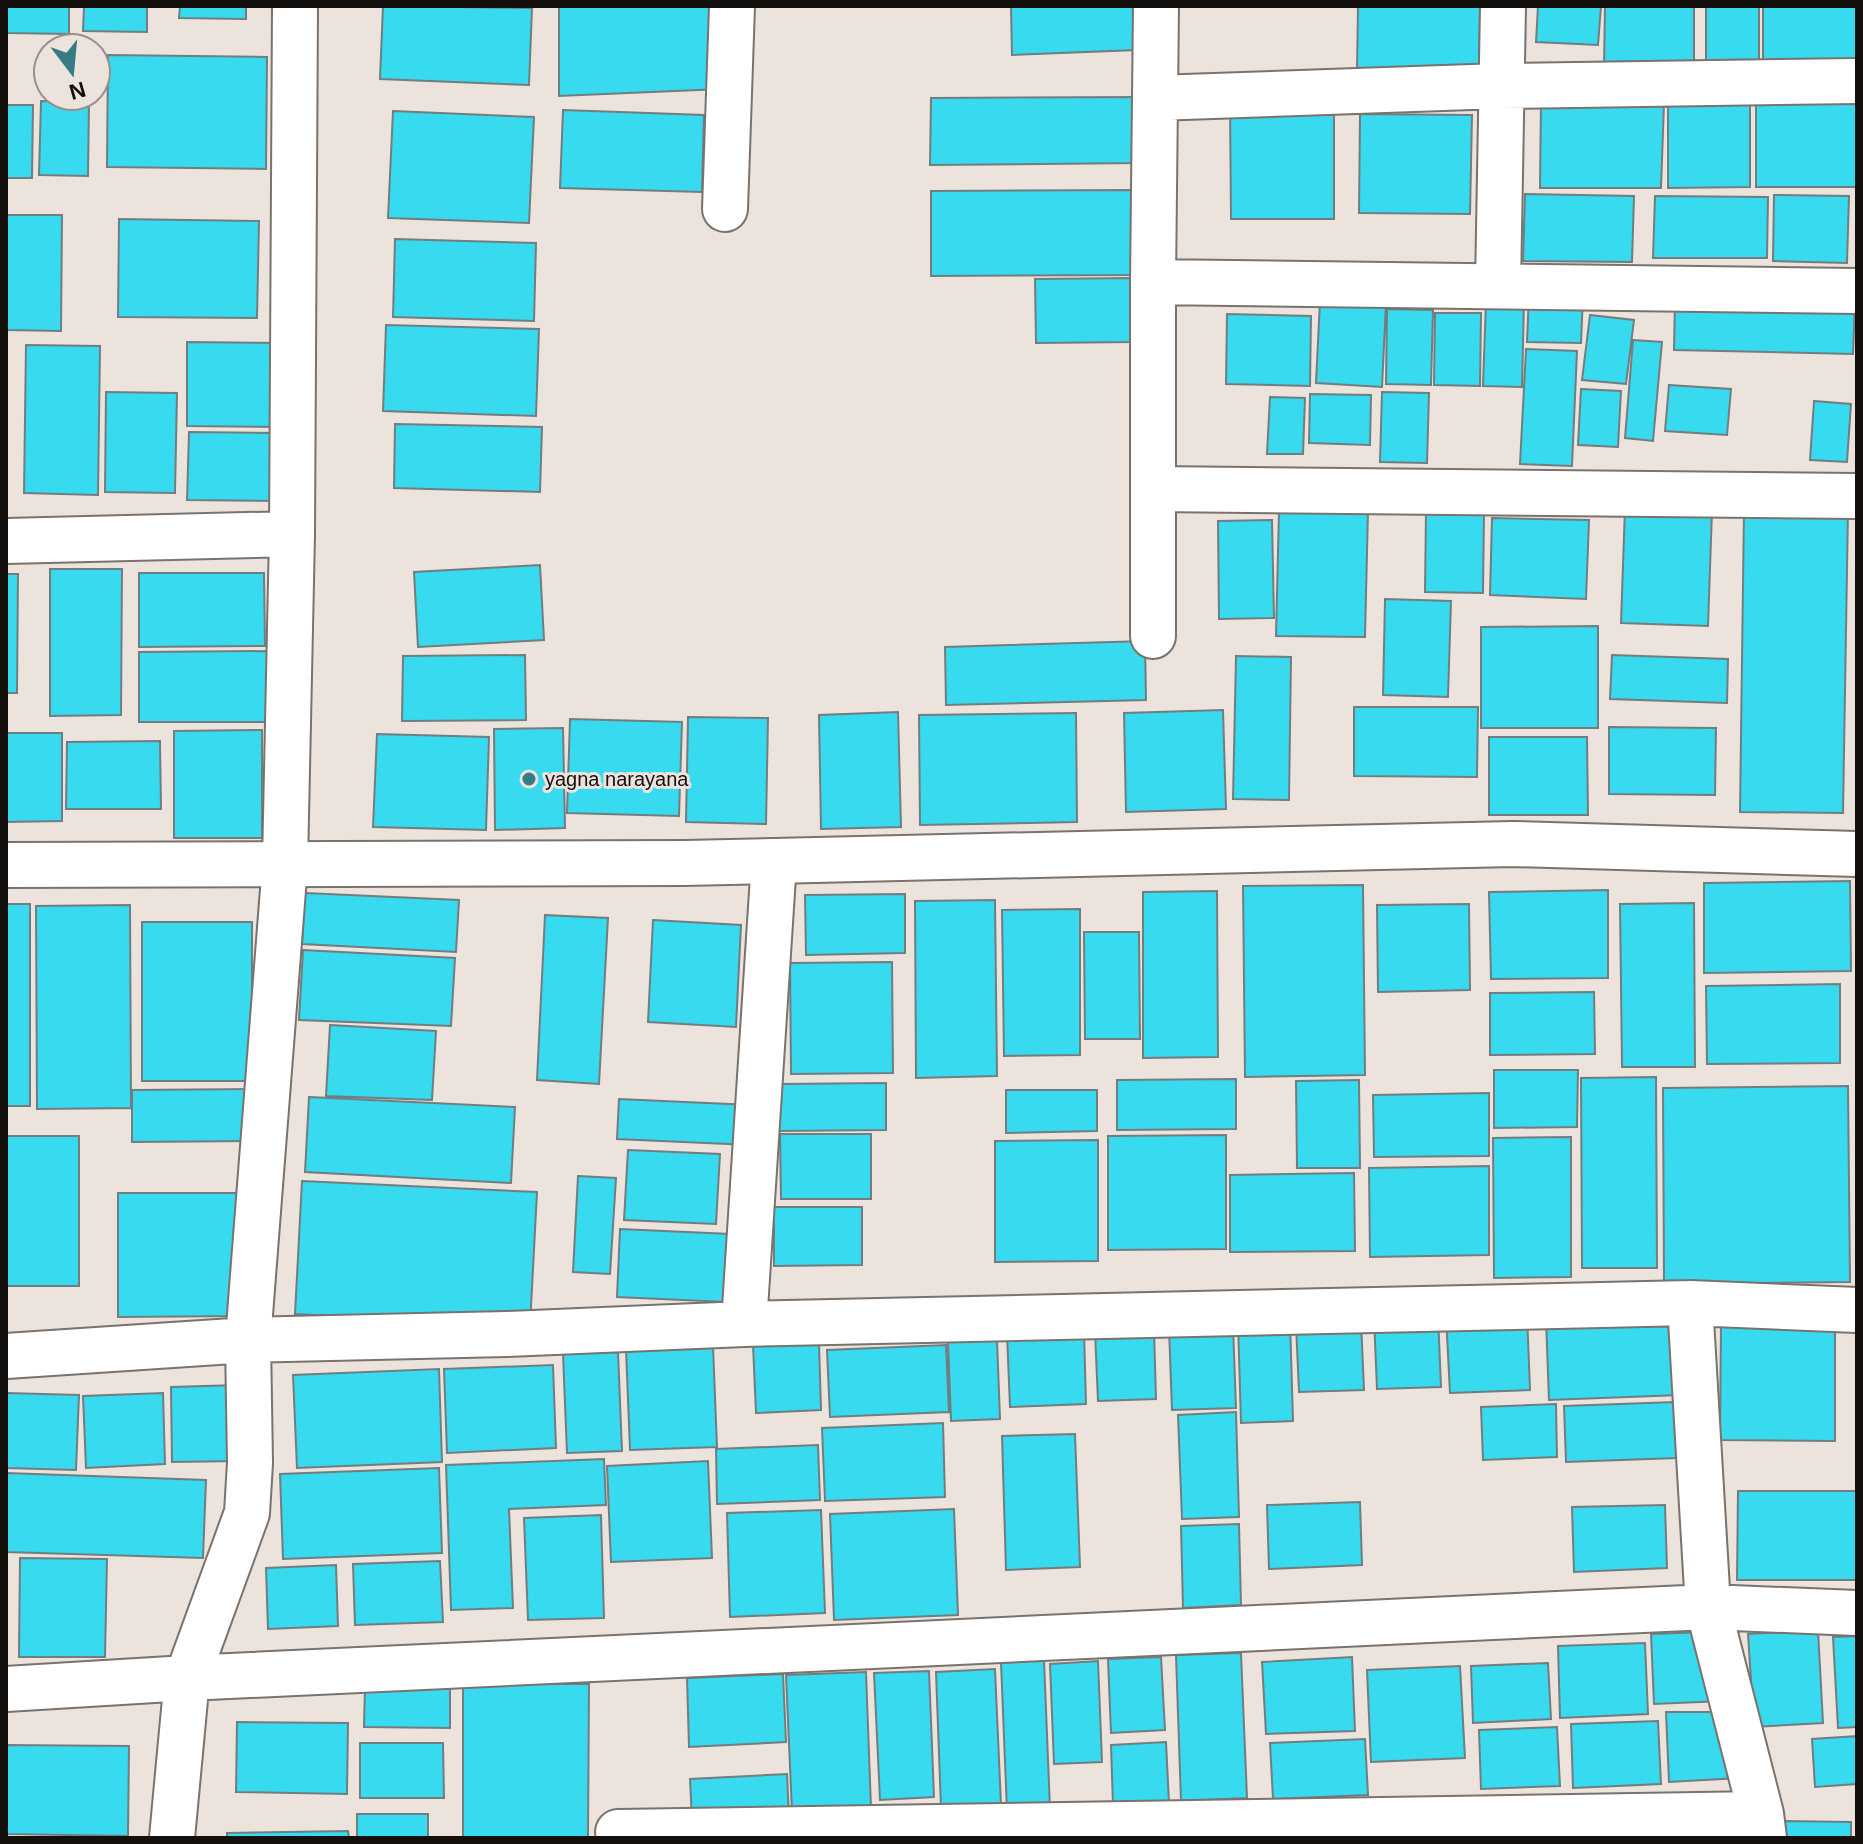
<svg xmlns="http://www.w3.org/2000/svg" width="1863" height="1844" font-family="Helvetica,sans-serif">
<style>
.building{fill:#37daef;stroke:#717d7f;stroke-width:2}
.lines{fill:none;stroke-linecap:round;stroke-linejoin:round}
.street-casing{stroke:#7a726c;stroke-width:48}
.secondary-casing{stroke:#7a726c;stroke-width:48}
.street{stroke:#fff;stroke-width:44}
.secondary{stroke:#fff;stroke-width:44}
.poi-dot{fill:#357c87;stroke:#ede3dd;stroke-width:3}
.labels{text-anchor:middle;dominant-baseline:central;stroke-width:6;stroke-linejoin:round;paint-order:stroke}
.poi-label{font-size:20px;fill:#13100e;stroke:#ede3dd;text-anchor:start}
</style>
<rect width="100%" height="100%" fill="#ede3dd"/>
<path class="building" d="M 6,6 L 69,6 L 69,34 L 6,33 Z
M 84,6 L 147,6 L 147,32 L 83,31 Z
M 180,6 L 246,6 L 246,19 L 179,18 Z
M 383,6 L 532,8 L 529,85 L 380,79 Z
M 559,6 L 720,6 L 721,89 L 559,96 Z
M 1011,6 L 1136,6 L 1137,50 L 1012,55 Z
M 1358,6 L 1480,6 L 1479,73 L 1357,71 Z
M 1538,6 L 1601,6 L 1598,45 L 1536,42 Z
M 1605,6 L 1694,6 L 1694,67 L 1604,67 Z
M 1706,6 L 1759,6 L 1759,63 L 1706,62 Z
M 1763,6 L 1857,6 L 1857,60 L 1763,60 Z
M 108,55 L 267,57 L 266,169 L 107,167 Z
M 1139,97 L 1139,163 L 930,165 L 931,98 Z
M 1750,99 L 1750,187 L 1668,188 L 1668,100 Z
M 1541,100 L 1664,103 L 1661,188 L 1540,188 Z
M 41,101 L 89,102 L 88,176 L 39,175 Z
M 1756,104 L 1857,104 L 1857,187 L 1756,187 Z
M 6,105 L 33,105 L 32,178 L 6,178 Z
M 1334,105 L 1334,219 L 1231,219 L 1230,106 Z
M 563,110 L 704,115 L 702,192 L 560,188 Z
M 393,111 L 534,117 L 529,223 L 388,218 Z
M 1360,114 L 1472,115 L 1470,214 L 1359,213 Z
M 1133,190 L 1133,275 L 931,276 L 931,191 Z
M 1525,194 L 1634,196 L 1632,262 L 1523,261 Z
M 1774,195 L 1849,196 L 1847,263 L 1773,261 Z
M 1655,196 L 1768,197 L 1767,258 L 1653,258 Z
M 6,215 L 62,215 L 61,331 L 6,330 Z
M 119,219 L 259,221 L 257,318 L 118,317 Z
M 395,239 L 536,243 L 534,321 L 393,317 Z
M 1132,278 L 1133,342 L 1036,343 L 1035,279 Z
M 1529,293 L 1583,295 L 1581,343 L 1527,342 Z
M 1675,298 L 1855,303 L 1853,354 L 1674,350 Z
M 1320,301 L 1386,304 L 1382,387 L 1316,383 Z
M 1486,301 L 1524,301 L 1522,387 L 1483,386 Z
M 1387,309 L 1433,310 L 1431,385 L 1386,384 Z
M 1435,313 L 1481,313 L 1480,386 L 1434,385 Z
M 1227,314 L 1311,316 L 1310,386 L 1226,384 Z
M 1590,315 L 1634,320 L 1626,384 L 1582,380 Z
M 386,325 L 539,329 L 536,416 L 383,411 Z
M 1633,340 L 1662,342 L 1653,441 L 1625,438 Z
M 187,342 L 284,343 L 283,427 L 187,426 Z
M 26,345 L 100,346 L 98,495 L 24,493 Z
M 1526,349 L 1577,351 L 1572,466 L 1520,464 Z
M 1669,385 L 1731,389 L 1727,435 L 1665,431 Z
M 1581,389 L 1621,391 L 1618,447 L 1578,445 Z
M 106,392 L 177,393 L 175,493 L 105,492 Z
M 1382,392 L 1429,393 L 1427,463 L 1380,462 Z
M 1310,394 L 1371,395 L 1370,445 L 1309,443 Z
M 1270,397 L 1305,398 L 1303,454 L 1267,454 Z
M 1814,401 L 1851,404 L 1847,462 L 1810,460 Z
M 395,424 L 542,427 L 540,492 L 394,488 Z
M 189,432 L 280,433 L 279,501 L 187,500 Z
M 1625,507 L 1712,511 L 1708,626 L 1621,623 Z
M 1744,509 L 1848,510 L 1843,813 L 1740,812 Z
M 1279,510 L 1368,511 L 1365,637 L 1276,636 Z
M 1426,512 L 1484,512 L 1483,593 L 1425,592 Z
M 1492,518 L 1589,520 L 1586,599 L 1490,595 Z
M 1272,520 L 1274,618 L 1219,619 L 1218,521 Z
M 540,565 L 544,640 L 418,647 L 414,572 Z
M 50,569 L 122,569 L 121,715 L 50,716 Z
M 139,573 L 264,573 L 265,646 L 139,647 Z
M 6,574 L 18,574 L 17,693 L 6,693 Z
M 1385,599 L 1451,601 L 1448,697 L 1383,695 Z
M 1598,626 L 1598,728 L 1481,728 L 1481,627 Z
M 1145,641 L 1146,700 L 946,705 L 945,647 Z
M 272,651 L 272,722 L 139,722 L 139,652 Z
M 525,655 L 526,720 L 402,721 L 403,656 Z
M 1612,655 L 1728,659 L 1727,703 L 1610,699 Z
M 1236,656 L 1291,657 L 1289,800 L 1233,799 Z
M 1354,707 L 1478,707 L 1477,777 L 1354,776 Z
M 1223,710 L 1226,809 L 1126,812 L 1124,713 Z
M 898,712 L 901,827 L 821,829 L 819,715 Z
M 1076,713 L 1077,822 L 920,825 L 919,715 Z
M 688,717 L 768,718 L 766,824 L 686,822 Z
M 570,719 L 682,722 L 679,816 L 567,813 Z
M 1609,727 L 1716,728 L 1715,795 L 1609,794 Z
M 563,728 L 565,828 L 495,830 L 494,729 Z
M 262,730 L 262,838 L 174,838 L 174,731 Z
M 6,733 L 62,733 L 62,821 L 6,822 Z
M 377,734 L 489,737 L 486,830 L 373,827 Z
M 1489,737 L 1587,737 L 1588,815 L 1489,815 Z
M 160,741 L 161,809 L 66,809 L 67,742 Z
M 1850,881 L 1851,971 L 1704,973 L 1704,883 Z
M 1363,885 L 1365,1075 L 1245,1077 L 1243,886 Z
M 1608,890 L 1608,978 L 1491,979 L 1489,892 Z
M 1217,891 L 1218,1057 L 1143,1058 L 1143,892 Z
M 305,893 L 459,900 L 456,952 L 302,944 Z
M 905,894 L 905,953 L 806,955 L 805,895 Z
M 995,900 L 997,1076 L 916,1078 L 915,901 Z
M 1694,903 L 1695,1067 L 1622,1067 L 1620,904 Z
M 6,904 L 30,904 L 30,1106 L 6,1106 Z
M 1469,904 L 1470,990 L 1378,992 L 1377,905 Z
M 130,905 L 131,1108 L 37,1109 L 36,906 Z
M 1080,909 L 1080,1055 L 1004,1056 L 1002,910 Z
M 545,915 L 608,918 L 599,1084 L 537,1080 Z
M 653,920 L 741,925 L 736,1027 L 648,1022 Z
M 142,922 L 252,922 L 252,1081 L 142,1081 Z
M 1084,932 L 1139,932 L 1140,1039 L 1085,1039 Z
M 303,950 L 455,958 L 451,1026 L 299,1020 Z
M 892,962 L 893,1073 L 791,1074 L 790,963 Z
M 1840,984 L 1840,1063 L 1707,1064 L 1706,986 Z
M 1594,992 L 1595,1054 L 1490,1055 L 1490,993 Z
M 330,1025 L 436,1031 L 432,1100 L 326,1096 Z
M 1494,1070 L 1578,1070 L 1577,1127 L 1494,1128 Z
M 1656,1077 L 1657,1268 L 1582,1268 L 1581,1078 Z
M 1236,1079 L 1236,1129 L 1117,1130 L 1117,1080 Z
M 1359,1080 L 1360,1168 L 1297,1168 L 1296,1081 Z
M 886,1083 L 886,1130 L 779,1131 L 778,1084 Z
M 1848,1086 L 1850,1282 L 1664,1284 L 1663,1088 Z
M 257,1089 L 257,1141 L 132,1142 L 132,1090 Z
M 1006,1090 L 1097,1090 L 1097,1131 L 1006,1133 Z
M 1489,1093 L 1489,1156 L 1374,1157 L 1373,1095 Z
M 309,1097 L 515,1107 L 511,1183 L 305,1172 Z
M 619,1099 L 751,1105 L 749,1145 L 617,1139 Z
M 780,1134 L 871,1134 L 871,1199 L 781,1199 Z
M 1226,1135 L 1226,1249 L 1108,1250 L 1108,1136 Z
M 6,1136 L 79,1136 L 79,1286 L 6,1286 Z
M 1571,1137 L 1571,1277 L 1494,1278 L 1493,1138 Z
M 1098,1140 L 1098,1261 L 995,1262 L 995,1141 Z
M 628,1150 L 720,1154 L 716,1224 L 624,1220 Z
M 1489,1166 L 1489,1255 L 1370,1257 L 1369,1168 Z
M 1354,1173 L 1355,1251 L 1230,1252 L 1230,1175 Z
M 578,1176 L 616,1178 L 610,1274 L 573,1272 Z
M 302,1181 L 537,1192 L 530,1326 L 295,1314 Z
M 118,1193 L 241,1193 L 241,1316 L 118,1317 Z
M 774,1207 L 862,1207 L 862,1265 L 774,1266 Z
M 620,1229 L 730,1234 L 726,1302 L 617,1297 Z
M 1527,1313 L 1530,1390 L 1450,1393 L 1446,1316 Z
M 1678,1314 L 1681,1395 L 1549,1400 L 1546,1319 Z
M 1438,1315 L 1441,1387 L 1377,1389 L 1374,1317 Z
M 1290,1320 L 1293,1421 L 1241,1423 L 1238,1322 Z
M 1361,1321 L 1364,1390 L 1299,1392 L 1296,1324 Z
M 1721,1322 L 1835,1323 L 1835,1441 L 1720,1440 Z
M 1233,1326 L 1236,1408 L 1172,1410 L 1169,1328 Z
M 1154,1329 L 1156,1399 L 1098,1401 L 1095,1332 Z
M 1084,1331 L 1086,1404 L 1010,1407 L 1007,1334 Z
M 997,1340 L 1000,1419 L 951,1421 L 948,1342 Z
M 819,1343 L 821,1410 L 756,1413 L 753,1345 Z
M 946,1345 L 949,1412 L 830,1417 L 827,1350 Z
M 713,1346 L 717,1447 L 630,1450 L 626,1349 Z
M 618,1352 L 622,1451 L 567,1453 L 563,1354 Z
M 553,1365 L 556,1448 L 447,1453 L 444,1369 Z
M 439,1369 L 442,1462 L 297,1468 L 293,1375 Z
M 238,1385 L 240,1461 L 172,1462 L 171,1387 Z
M 6,1393 L 79,1395 L 76,1470 L 6,1468 Z
M 163,1393 L 165,1464 L 86,1468 L 83,1396 Z
M 1675,1402 L 1677,1458 L 1566,1462 L 1564,1406 Z
M 1556,1404 L 1557,1457 L 1483,1460 L 1481,1407 Z
M 1236,1412 L 1239,1517 L 1182,1519 L 1178,1415 Z
M 943,1423 L 945,1497 L 825,1501 L 822,1428 Z
M 1075,1434 L 1080,1567 L 1006,1570 L 1002,1436 Z
M 818,1445 L 820,1500 L 717,1504 L 716,1449 Z
M 604,1459 L 606,1505 L 509,1509 L 513,1608 L 451,1610 L 446,1465 Z
M 708,1461 L 712,1558 L 611,1562 L 607,1466 Z
M 439,1468 L 442,1553 L 283,1559 L 280,1474 Z
M 6,1473 L 206,1480 L 203,1558 L 6,1552 Z
M 1738,1491 L 1857,1491 L 1857,1580 L 1737,1580 Z
M 1360,1502 L 1362,1565 L 1269,1569 L 1267,1505 Z
M 1665,1505 L 1667,1568 L 1574,1572 L 1572,1507 Z
M 954,1509 L 958,1615 L 834,1620 L 830,1514 Z
M 821,1510 L 825,1613 L 730,1617 L 727,1513 Z
M 601,1515 L 604,1618 L 528,1620 L 524,1518 Z
M 1239,1524 L 1241,1605 L 1183,1608 L 1181,1526 Z
M 20,1558 L 107,1559 L 105,1657 L 19,1657 Z
M 440,1561 L 443,1622 L 355,1625 L 353,1564 Z
M 336,1565 L 338,1626 L 268,1629 L 266,1568 Z
M 1818,1630 L 1823,1723 L 1754,1727 L 1748,1634 Z
M 1705,1632 L 1722,1701 L 1654,1704 L 1651,1634 Z
M 1857,1636 L 1857,1727 L 1838,1728 L 1833,1637 Z
M 1645,1643 L 1648,1714 L 1560,1718 L 1558,1646 Z
M 1241,1653 L 1247,1798 L 1181,1801 L 1176,1655 Z
M 1161,1657 L 1165,1730 L 1111,1733 L 1108,1659 Z
M 1352,1657 L 1355,1731 L 1266,1734 L 1262,1662 Z
M 1044,1660 L 1050,1809 L 1007,1811 L 1001,1663 Z
M 1098,1661 L 1102,1762 L 1054,1764 L 1050,1664 Z
M 1548,1663 L 1551,1719 L 1473,1723 L 1471,1666 Z
M 1460,1666 L 1465,1758 L 1371,1762 L 1367,1670 Z
M 995,1669 L 1001,1805 L 941,1808 L 936,1672 Z
M 929,1671 L 934,1797 L 880,1800 L 874,1673 Z
M 866,1672 L 871,1808 L 792,1812 L 786,1675 Z
M 783,1674 L 786,1742 L 689,1747 L 687,1678 Z
M 463,1684 L 589,1684 L 588,1838 L 463,1838 Z
M 365,1686 L 450,1686 L 450,1728 L 364,1727 Z
M 1666,1712 L 1730,1712 L 1740,1778 L 1669,1782 Z
M 1658,1721 L 1661,1784 L 1573,1788 L 1571,1724 Z
M 237,1722 L 348,1723 L 347,1794 L 236,1792 Z
M 1557,1727 L 1560,1786 L 1481,1789 L 1479,1730 Z
M 1857,1736 L 1857,1784 L 1815,1787 L 1812,1739 Z
M 1365,1739 L 1368,1795 L 1273,1799 L 1270,1743 Z
M 1166,1742 L 1169,1803 L 1113,1805 L 1111,1745 Z
M 360,1743 L 443,1743 L 444,1798 L 360,1798 Z
M 6,1745 L 129,1746 L 128,1836 L 6,1834 Z
M 787,1774 L 789,1816 L 692,1820 L 690,1779 Z
M 357,1814 L 428,1814 L 428,1838 L 357,1838 Z
M 1783,1821 L 1851,1822 L 1851,1838 L 1783,1838 Z
M 348,1831 L 349,1838 L 227,1838 L 227,1833 Z"/>
<g class="lines">
<g class="street-casing">
<path id="street" d="M 1155,98 L 1501,86 L 1857,81
M 725,209 L 732,6
M 1153,282 L 1857,291
M 1498,286 L 1503,6
M 1154,489 L 1857,496
M 6,541 L 292,534
M 1153,636 L 1153,282 L 1156,6
M 1690,1303 L 1708,1607 L 1761,1814 L 1764,1838
M 744,1324 L 774,861
M 6,1356 L 248,1340 L 507,1334 L 744,1324 L 1690,1303 L 1857,1310
M 6,1689 L 187,1678 L 1708,1607 L 1857,1613
M 618,1832 L 1761,1814
M 172,1838 L 187,1678 L 247,1513 L 250,1463 L 248,1340 L 285,864 L 292,534 L 295,6"/>
</g>
<g class="secondary-casing">
<path id="secondary" d="M 6,865 L 684,863 L 1513,844 L 1857,854"/>
</g>
<use href="#street" class="street"/>
<use href="#secondary" class="secondary"/>
</g>
<circle class="poi-dot" cx="529" cy="779" r="8"/>
<g class="labels">
<g class="poi-label">
<text x="545" y="779">yagna narayana</text>
</g>
</g>
<rect width="1863" height="1844" fill="none" stroke="#13100e" stroke-width="16"/>
<g transform="translate(72 72) rotate(164)"><circle r="38" fill="#ede3dd" stroke="#968f8a" stroke-width="2"/>
<path d="M0-6L14 30L0 20L-14 30Z" fill="#357c87"/>
<text y="-12" font-size="22" font-weight="bold" text-anchor="middle" fill="#13100e">N</text>
</g>
</svg>
